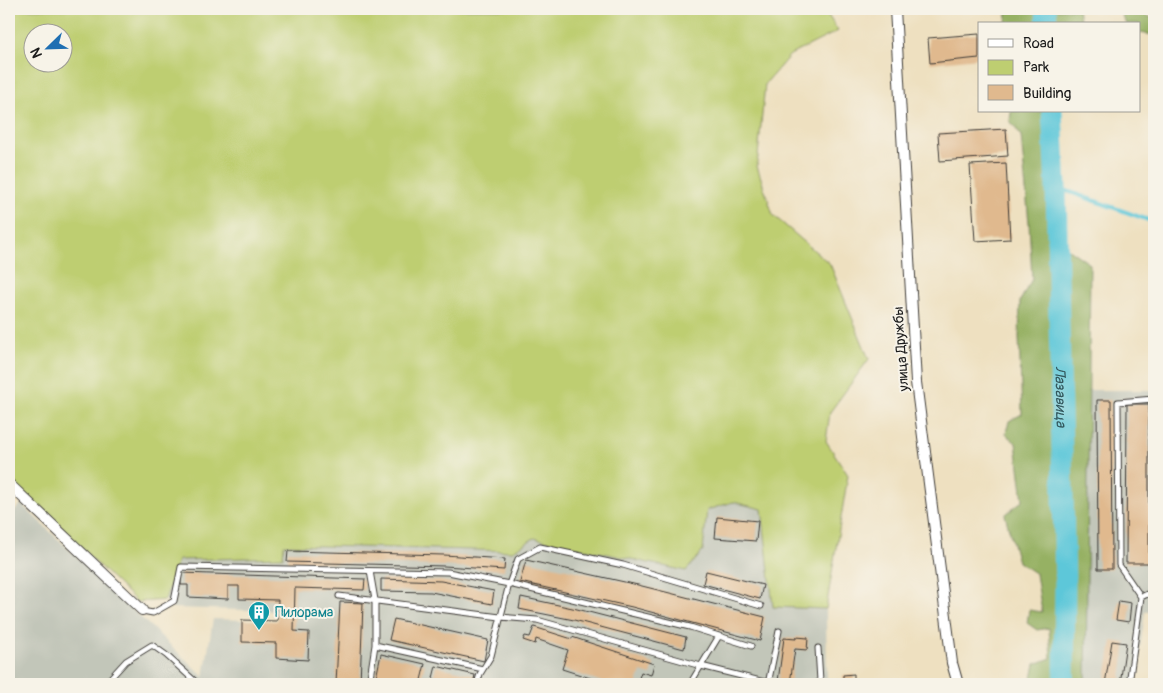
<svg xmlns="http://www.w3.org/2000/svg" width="1163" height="693" font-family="Pangolin,sans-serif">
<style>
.industrial{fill:#c2c6b9}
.green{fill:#bece71;stroke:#6d7546;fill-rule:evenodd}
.forest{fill:#96b163;stroke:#596640}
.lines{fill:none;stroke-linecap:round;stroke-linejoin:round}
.stream{stroke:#5dc7d9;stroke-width:4}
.river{stroke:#5dc7d9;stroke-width:21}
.building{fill:#e0b98e}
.lane-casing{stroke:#3c3935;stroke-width:7}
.street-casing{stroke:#3c3935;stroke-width:12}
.lane{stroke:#fff;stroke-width:5}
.street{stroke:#fff;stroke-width:10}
.labels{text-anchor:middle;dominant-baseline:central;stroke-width:4;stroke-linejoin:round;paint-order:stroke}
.street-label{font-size:14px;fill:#1c1c1c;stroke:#f7f3e8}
.culture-label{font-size:14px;fill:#0d838f;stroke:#f7f3e8;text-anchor:start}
.water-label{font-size:15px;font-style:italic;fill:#33585e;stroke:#f7f3e8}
</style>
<rect width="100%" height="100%" fill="#f7f3e8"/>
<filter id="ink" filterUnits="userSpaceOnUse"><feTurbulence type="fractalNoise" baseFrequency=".02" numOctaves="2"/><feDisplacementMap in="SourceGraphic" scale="10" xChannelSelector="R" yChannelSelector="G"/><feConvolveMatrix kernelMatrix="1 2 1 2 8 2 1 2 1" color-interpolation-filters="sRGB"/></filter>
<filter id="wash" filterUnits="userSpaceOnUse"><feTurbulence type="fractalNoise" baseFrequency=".0096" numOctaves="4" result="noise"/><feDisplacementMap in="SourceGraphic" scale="20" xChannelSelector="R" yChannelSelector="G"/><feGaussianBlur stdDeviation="1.12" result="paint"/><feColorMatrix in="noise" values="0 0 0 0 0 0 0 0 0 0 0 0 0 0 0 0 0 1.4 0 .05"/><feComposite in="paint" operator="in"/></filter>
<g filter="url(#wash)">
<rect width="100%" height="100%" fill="#eee0c0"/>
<path class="industrial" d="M 1089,390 L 1154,390 L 1154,612 L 1145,612 L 1135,684 L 1086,684 Z
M 733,502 L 762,509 L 773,607 L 826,609 L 827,684 L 9,684 L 9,518 L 21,504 L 204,677 L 213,619 L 277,621 L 278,611 L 173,608 L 165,600 L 177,560 L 282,557 L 284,545 L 512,551 L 534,538 L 686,571 L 703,550 L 707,510 Z"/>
<path class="green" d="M 9,9 L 824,9 L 838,31 L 790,55 L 765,84 L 757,166 L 773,215 L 830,264 L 869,359 L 830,412 L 826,441 L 848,475 L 826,609 L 773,607 L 762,509 L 733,502 L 707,510 L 703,551 L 686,571 L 534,538 L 513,551 L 284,545 L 283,557 L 178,560 L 165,600 L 137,602 L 22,492 L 9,507 ZM 32,32 L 62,32 L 62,62 L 32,62 Z"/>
<path class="forest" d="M 1007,9 L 1030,9 L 1032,10 L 1034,9 L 1078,9 L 1081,24 L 1006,24 Z
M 1119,9 L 1138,9 L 1138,11 L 1154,19 L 1154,35 L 1139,33 L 1139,24 L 1126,24 L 1121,14 Z
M 1011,111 L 1057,111 L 1064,246 L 1090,264 L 1086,684 L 1031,684 L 1035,664 L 1051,658 L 1049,628 L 1037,630 L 1027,623 L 1029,610 L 1042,612 L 1036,574 L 1018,562 L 1005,515 L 1023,500 L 1016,443 L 1006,434 L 1009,421 L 1022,414 L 1019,337 L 1020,301 L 1032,279 L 1029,223 L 1021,136 L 1010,121 Z"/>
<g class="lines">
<path class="stream" d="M 1056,187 L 1154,222"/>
<g class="river">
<path d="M 1046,9 L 1047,24"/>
<path id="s1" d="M 1052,111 L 1056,187 L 1065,583 L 1064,684"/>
</g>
</g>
<g id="blocks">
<path class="building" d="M 979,34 L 979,58 L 930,63 L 928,38 Z
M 1006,129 L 1008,156 L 940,161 L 938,133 Z
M 1006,163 L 1010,239 L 975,241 L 970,165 Z
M 1097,400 L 1111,400 L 1112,569 L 1098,569 Z
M 1127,404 L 1149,404 L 1149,563 L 1126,563 Z
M 717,517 L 758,521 L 756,541 L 715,538 Z
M 288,551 L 444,555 L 505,559 L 504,570 L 444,566 L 287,562 Z
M 526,560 L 638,585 L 765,617 L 760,641 L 632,607 L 520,582 Z
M 706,571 L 763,585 L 760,599 L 703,584 Z
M 181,573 L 365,579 L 364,590 L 295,588 L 294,631 L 309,632 L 308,660 L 276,658 L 276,643 L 242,642 L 242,620 L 277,621 L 278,600 L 239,599 L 239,586 L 228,586 L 228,599 L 188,597 L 188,585 L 181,585 Z
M 381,579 L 441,581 L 494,591 L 492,604 L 431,592 L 381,591 Z
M 521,597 L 577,609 L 686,637 L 684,649 L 574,620 L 519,609 Z
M 1119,601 L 1131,603 L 1129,622 L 1116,620 Z
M 340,602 L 363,603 L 360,684 L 336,684 Z
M 394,619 L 488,640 L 484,661 L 389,640 Z
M 534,627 L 572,639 L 572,637 L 654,664 L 651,675 L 641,672 L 637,684 L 609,684 L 562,669 L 568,650 L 536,639 L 535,644 L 523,640 L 525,636 L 530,637 Z
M 796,637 L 808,638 L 807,650 L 795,649 L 790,683 L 778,681 L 784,638 L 796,639 Z
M 1112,641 L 1126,643 L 1120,684 L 1105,684 Z
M 381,654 L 425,664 L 420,684 L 405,684 L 376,678 Z
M 436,666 L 475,675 L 473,684 L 434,684 L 435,679 L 433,678 Z
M 854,674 L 854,684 L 843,684 L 843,675 Z"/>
</g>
</g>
<g filter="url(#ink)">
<use href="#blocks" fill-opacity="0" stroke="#3c3935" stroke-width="1"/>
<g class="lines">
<g class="lane-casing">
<path id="lane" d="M 339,596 L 500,617 L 537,620 L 701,666 L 773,684
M 1141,597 L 1119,565 L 1118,402 L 1154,399 L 1154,427
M 142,611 L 153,613 L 174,601 L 181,567 L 448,572 L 509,584 L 690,627 L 751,646
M 375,645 L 483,669
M 105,684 L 126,661 L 152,645 L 166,655 L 198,684
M 369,684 L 375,645 L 375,600 L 370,571
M 477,684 L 480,674 L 491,656 L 509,584 L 518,559 L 540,547 L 623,565 L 761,606
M 690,684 L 719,636
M 768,684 L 779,631
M 817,684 L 820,681 L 818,648
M 1129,684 L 1141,597 L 1154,591"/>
</g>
<g class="street-casing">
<path id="street" d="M 895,9 L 916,382 L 952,663 L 958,684
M 9,484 L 142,610"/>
</g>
<use href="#lane" class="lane"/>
<use href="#street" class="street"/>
</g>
</g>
<defs>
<g id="building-pin" transform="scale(1.125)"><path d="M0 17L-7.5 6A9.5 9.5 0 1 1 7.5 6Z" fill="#0f9aa8" stroke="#f7f3e8"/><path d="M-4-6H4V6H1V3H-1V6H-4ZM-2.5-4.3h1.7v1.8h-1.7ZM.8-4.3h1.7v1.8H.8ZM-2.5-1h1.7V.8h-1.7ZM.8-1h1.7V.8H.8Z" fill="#fff"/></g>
</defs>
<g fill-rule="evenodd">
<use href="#building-pin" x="259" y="612"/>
</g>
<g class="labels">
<g class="street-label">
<text transform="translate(901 349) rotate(-94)">улица Дружбы</text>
</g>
<g class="culture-label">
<text x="275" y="612">Пилорама</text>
</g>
<g class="water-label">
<text stroke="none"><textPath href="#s1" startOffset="286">Лазавица</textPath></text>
</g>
</g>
<rect width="1163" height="693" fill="none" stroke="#f7f3e8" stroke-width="30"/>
<rect x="978" y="22" width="162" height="90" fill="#f7f3e8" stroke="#9f9d96"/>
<rect x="988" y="39" width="25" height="8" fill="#ffffff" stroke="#9f9d96"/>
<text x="1023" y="48" font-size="15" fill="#1c1c1c">Road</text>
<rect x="988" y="60" width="25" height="15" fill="#bece71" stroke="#9f9d96"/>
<text x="1023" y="72" font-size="15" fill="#1c1c1c">Park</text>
<rect x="988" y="85" width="25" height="15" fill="#e0b98e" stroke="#9f9d96"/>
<text x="1023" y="98" font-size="15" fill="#1c1c1c">Building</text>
<g transform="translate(48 48) rotate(247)"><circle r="24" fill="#f7f3e8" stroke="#9f9d96"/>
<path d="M0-4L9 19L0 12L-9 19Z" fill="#1f6fb2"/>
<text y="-8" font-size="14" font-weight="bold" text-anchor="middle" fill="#1c1c1c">N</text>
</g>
</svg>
